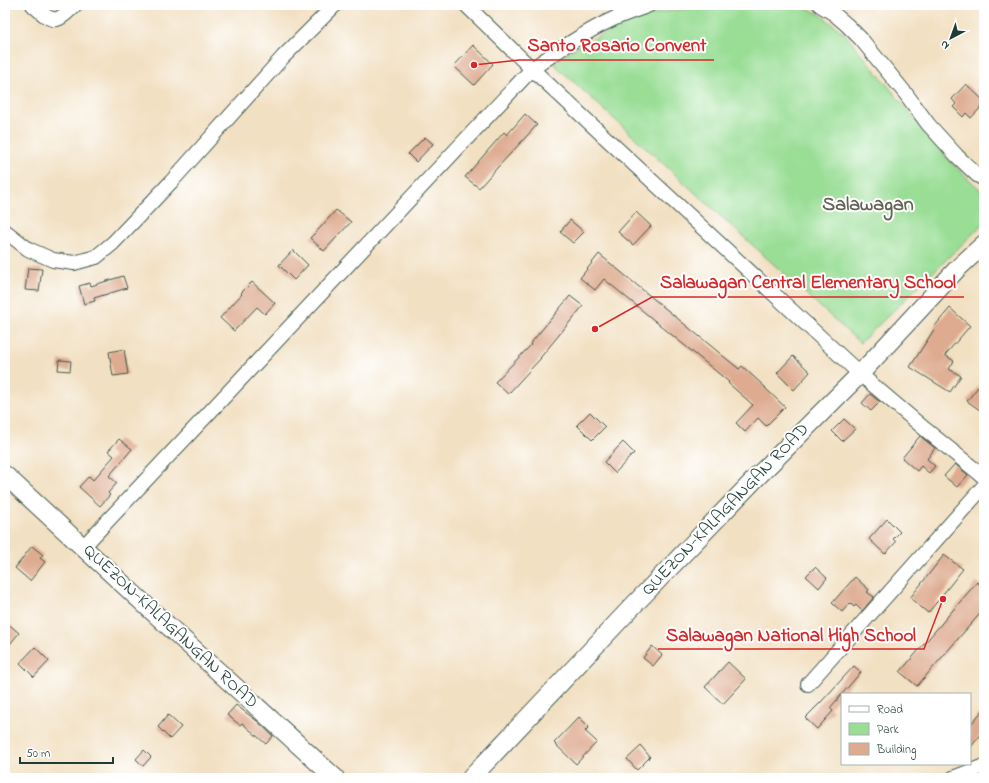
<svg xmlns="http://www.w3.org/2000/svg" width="989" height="783" font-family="'Indie Flower',sans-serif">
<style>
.green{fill:#9ade96;stroke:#5c8e65}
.building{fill:#deab90}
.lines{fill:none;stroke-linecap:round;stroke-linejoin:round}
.minor-casing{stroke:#3f5549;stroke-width:16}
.major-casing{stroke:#3f5549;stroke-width:20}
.minor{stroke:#fff;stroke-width:14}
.major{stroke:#fff;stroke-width:18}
.labels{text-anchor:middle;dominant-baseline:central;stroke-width:4;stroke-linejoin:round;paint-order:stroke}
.street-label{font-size:18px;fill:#1f3d34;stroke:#fff}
.quarter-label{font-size:20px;font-weight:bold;fill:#626454;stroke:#fff}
.leader{fill:none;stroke:#d62828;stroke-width:1.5}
.callout-dot{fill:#d62828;stroke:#fff;stroke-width:1.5}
.callout-label{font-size:19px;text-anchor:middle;font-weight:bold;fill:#d62828;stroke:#fff;stroke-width:4;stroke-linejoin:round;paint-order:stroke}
</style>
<rect width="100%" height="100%" fill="#fff"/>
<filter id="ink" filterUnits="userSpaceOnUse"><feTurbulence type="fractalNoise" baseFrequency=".025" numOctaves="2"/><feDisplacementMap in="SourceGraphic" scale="8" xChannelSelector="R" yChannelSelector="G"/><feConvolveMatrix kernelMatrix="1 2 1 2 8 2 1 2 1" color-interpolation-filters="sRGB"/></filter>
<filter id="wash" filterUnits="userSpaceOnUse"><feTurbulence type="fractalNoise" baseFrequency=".012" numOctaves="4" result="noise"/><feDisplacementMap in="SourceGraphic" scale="16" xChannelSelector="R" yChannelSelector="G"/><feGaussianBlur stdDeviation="0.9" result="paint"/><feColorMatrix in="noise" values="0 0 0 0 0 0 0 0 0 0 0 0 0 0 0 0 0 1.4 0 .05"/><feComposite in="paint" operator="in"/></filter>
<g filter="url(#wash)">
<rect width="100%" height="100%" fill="#f2e0c2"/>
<path class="green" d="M 711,5 L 801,5 L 821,15 L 846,35 L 951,163 L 984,193 L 984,223 L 860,343 L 554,64 L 571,50 L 638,16 Z"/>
<g id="blocks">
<path class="building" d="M 473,45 L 493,64 L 474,85 L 454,66 Z
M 966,84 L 984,101 L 984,104 L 971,118 L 966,113 L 963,117 L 953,107 L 956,104 L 952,99 Z
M 525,114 L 537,125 L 497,168 L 479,188 L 465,177 L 504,132 L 507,135 Z
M 425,137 L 433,144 L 416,162 L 408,154 Z
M 336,210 L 351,222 L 324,251 L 310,238 L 320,228 Z
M 636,212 L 651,226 L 633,245 L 618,232 Z
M 570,220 L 584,232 L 573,243 L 560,232 Z
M 293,250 L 308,265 L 294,280 L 279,265 Z
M 599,254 L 739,369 L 742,366 L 766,388 L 765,388 L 785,407 L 766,426 L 758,418 L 745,432 L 736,423 L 753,405 L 728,383 L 729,382 L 604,279 L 595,290 L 580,278 Z
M 28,268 L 42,269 L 39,291 L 25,290 Z
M 123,276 L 127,288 L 94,298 L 95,301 L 84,304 L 79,286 L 90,283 L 91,286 Z
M 252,282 L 275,303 L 265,314 L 257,307 L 234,331 L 220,318 L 242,294 L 241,293 Z
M 570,296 L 583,306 L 540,358 L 541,358 L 508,394 L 495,382 L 531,345 L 530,344 Z
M 950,308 L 970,326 L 945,355 L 954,361 L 949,369 L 961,376 L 950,392 L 910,367 L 935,328 L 934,327 Z
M 124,349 L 128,374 L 113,376 L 109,352 Z
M 793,356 L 810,372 L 794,390 L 777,373 Z
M 59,360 L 71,361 L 70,371 L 58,370 Z
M 978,387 L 984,391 L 984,413 L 967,401 Z
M 870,394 L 880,402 L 871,411 L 862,403 Z
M 590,412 L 605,427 L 592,440 L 577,425 Z
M 844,419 L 855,429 L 842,441 L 832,431 Z
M 920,436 L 935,448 L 927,459 L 935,466 L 929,473 L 921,466 L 917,471 L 902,458 Z
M 119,439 L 132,449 L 109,476 L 117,483 L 108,493 L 110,495 L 100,506 L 79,487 L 89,476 L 93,480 L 114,456 L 108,451 Z
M 623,442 L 634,453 L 615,473 L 604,462 Z
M 955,464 L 968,475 L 957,487 L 944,476 Z
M 887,519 L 900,532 L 893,539 L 896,542 L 885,554 L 869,539 Z
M 32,546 L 43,555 L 40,558 L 45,562 L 30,581 L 15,568 Z
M 944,555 L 963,569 L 928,613 L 910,598 Z
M 815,567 L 827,578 L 819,588 L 806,576 Z
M 855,577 L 869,590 L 867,592 L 874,597 L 862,611 L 856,605 L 854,607 L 850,603 L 842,612 L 832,603 Z
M 977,582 L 984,588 L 984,609 L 917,686 L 900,672 Z
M 5,621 L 19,633 L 10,644 L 5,639 Z
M 652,646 L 662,655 L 653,666 L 643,658 Z
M 35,647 L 49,661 L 34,677 L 20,663 Z
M 728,662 L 746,679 L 723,704 L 705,687 Z
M 854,666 L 861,672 L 830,708 L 833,711 L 817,729 L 805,718 L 822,701 Z
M 236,705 L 257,721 L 273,736 L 266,744 L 242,723 L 240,725 L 227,715 Z
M 984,709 L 984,731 L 970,748 L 970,725 Z
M 168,715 L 181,727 L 170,739 L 158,727 Z
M 579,717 L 589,727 L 585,731 L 597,742 L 576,764 L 554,743 Z
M 641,746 L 650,757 L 637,770 L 627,759 Z
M 144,750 L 151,757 L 143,766 L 136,759 Z"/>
</g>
</g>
<g filter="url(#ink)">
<use href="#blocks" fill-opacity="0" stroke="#3f5549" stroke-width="1"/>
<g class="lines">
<g class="minor-casing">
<path id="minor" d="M 33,5 C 39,10 48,21 57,19 C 64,17 70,9 75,5
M 466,5 L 532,69 L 609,141 L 860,374 L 926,430 L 984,477
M 820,5 L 833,13 L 847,25 L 861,39 L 906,94 L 928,124 L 957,156 L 977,175 L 984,179
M 5,231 L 28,249 L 53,260 L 74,263 L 96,257 L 113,243 L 171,182 L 283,57 L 335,5
M 83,547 L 532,69 C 557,51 583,33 611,20 C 624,14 637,10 649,5
M 808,684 L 984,486
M 953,778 L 984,766"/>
</g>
<g class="major-casing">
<path id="major" d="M 5,475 L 153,612 L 335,778
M 471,778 L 629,610 L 755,479 L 860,374 L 957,269 L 984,244"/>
</g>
<use href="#minor" class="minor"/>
<use href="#major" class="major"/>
</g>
</g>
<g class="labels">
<g class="street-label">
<text transform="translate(726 510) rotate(-46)">QUEZON-KALAGANGAN ROAD</text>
<text transform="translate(170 627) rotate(43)">QUEZON-KALAGANGAN ROAD</text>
</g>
<g class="quarter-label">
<text x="868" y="205">Salawagan</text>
</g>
</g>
<path class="leader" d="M474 65L519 60H714M595 329L652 297H964M943 599L924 649H658"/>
<g class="callout-dot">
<circle cx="474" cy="65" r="4"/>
<circle cx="595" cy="329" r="4"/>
<circle cx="943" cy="599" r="4"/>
</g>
<g class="callout-label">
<text x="617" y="51">Santo Rosario Convent</text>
<text x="808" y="288">Salawagan Central Elementary School</text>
<text x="791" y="641">Salawagan National High School</text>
</g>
<rect width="989" height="783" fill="none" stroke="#fff" stroke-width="20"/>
<rect x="841" y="693" width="130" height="72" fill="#ffffff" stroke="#a5b1ae"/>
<rect x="849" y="706" width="20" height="6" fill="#ffffff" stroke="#a5b1ae"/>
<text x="877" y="713" font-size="12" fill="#1f3d34">Road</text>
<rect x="849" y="723" width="20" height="12" fill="#9ade96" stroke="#a5b1ae"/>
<text x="877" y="733" font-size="12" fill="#1f3d34">Park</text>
<rect x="849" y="743" width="20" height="12" fill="#deab90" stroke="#a5b1ae"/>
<text x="877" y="753" font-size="12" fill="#1f3d34">Building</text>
<g transform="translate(951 38) rotate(221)" stroke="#ffffff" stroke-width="3" paint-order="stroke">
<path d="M0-3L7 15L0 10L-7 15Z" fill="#1f3d34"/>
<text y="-6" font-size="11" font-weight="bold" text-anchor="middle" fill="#1f3d34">N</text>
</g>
<path d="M20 757v6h93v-6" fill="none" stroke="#1f3d34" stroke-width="2"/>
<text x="26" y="757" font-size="12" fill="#1f3d34" stroke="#ffffff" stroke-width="3" paint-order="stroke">50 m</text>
</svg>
